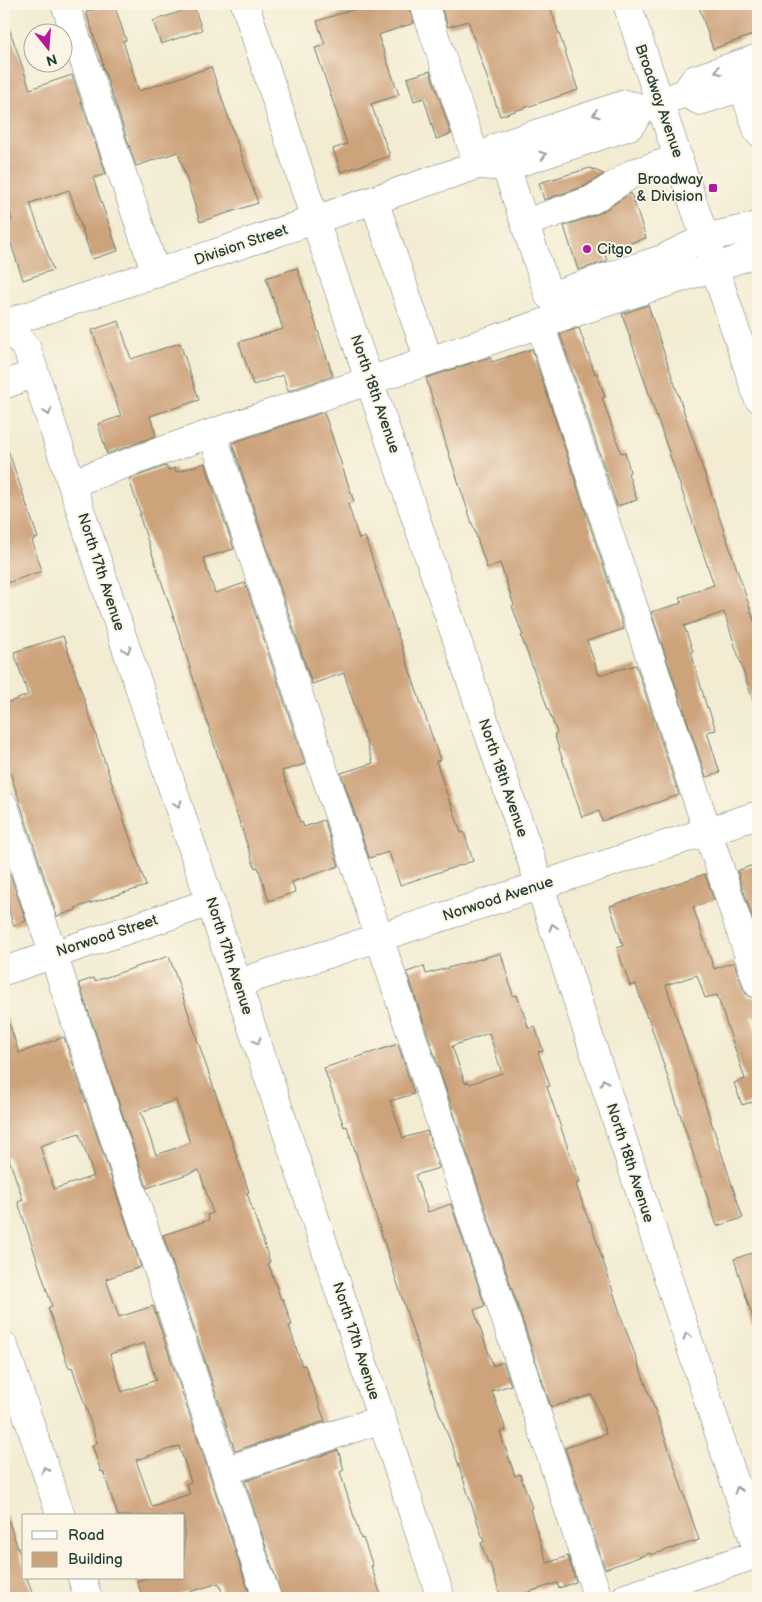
<svg xmlns="http://www.w3.org/2000/svg" width="762" height="1602" font-family="'Balsamiq Sans',sans-serif">
<style>
.building{fill:#cda37c;fill-rule:evenodd}
.lines{fill:none;stroke-linecap:round;stroke-linejoin:round}
.minor-casing{stroke:#697a6c;stroke-width:29}
.minor{stroke:#fff;stroke-width:28}
.oneway{stroke:#8f9e9a}
.poi-dot{fill:#b5179e;stroke:#fcf5e5;stroke-width:2}
.labels{text-anchor:middle;dominant-baseline:central;stroke-width:4;stroke-linejoin:round;paint-order:stroke}
.street-label{font-size:15px;fill:#1f3d34;stroke:#fcf5e5}
.poi-label{font-size:15px;fill:#1f3d34;stroke:#fcf5e5;text-anchor:end}
</style>
<rect width="100%" height="100%" fill="#fcf5e5"/>
<filter id="ink" filterUnits="userSpaceOnUse"><feTurbulence type="fractalNoise" baseFrequency=".02" numOctaves="2"/><feDisplacementMap in="SourceGraphic" scale="10" xChannelSelector="R" yChannelSelector="G"/><feConvolveMatrix kernelMatrix="1 2 1 2 8 2 1 2 1" color-interpolation-filters="sRGB"/></filter>
<filter id="wash" filterUnits="userSpaceOnUse"><feTurbulence type="fractalNoise" baseFrequency=".0096" numOctaves="4" result="noise"/><feDisplacementMap in="SourceGraphic" scale="20" xChannelSelector="R" yChannelSelector="G"/><feGaussianBlur stdDeviation="1.12" result="paint"/><feColorMatrix in="noise" values="0 0 0 0 0 0 0 0 0 0 0 0 0 0 0 0 0 1.4 0 .05"/><feComposite in="paint" operator="in"/></filter>
<g filter="url(#wash)">
<rect width="100%" height="100%" fill="#f3ecd3"/>
<g id="blocks">
<path class="building" d="M 114,4 L 126,40 L 123,41 L 139,91 L 211,67 L 258,203 L 200,222 L 178,152 L 136,166 L 102,64 L 103,64 L 86,12 Z
M 371,4 L 408,4 L 414,23 L 378,35 L 399,95 L 371,104 L 390,156 L 341,172 L 333,149 L 347,144 L 315,48 L 325,45 L 317,21 Z
M 440,4 L 549,4 L 578,90 L 500,116 L 468,21 L 448,27 Z
M 698,4 L 758,4 L 758,33 L 713,49 Z
M 194,7 L 202,30 L 161,44 L 153,21 Z
M 4,22 L 7,22 L 30,89 L 72,75 L 106,174 L 93,178 L 118,251 L 92,259 L 69,190 L 30,203 L 53,270 L 23,280 L 4,223 L 12,220 L 4,194 Z
M 430,71 L 451,134 L 436,139 L 424,98 L 414,101 L 407,78 Z
M 590,168 L 604,174 L 585,186 L 544,200 L 539,183 Z
M 631,193 L 646,238 L 604,251 L 607,261 L 578,270 L 564,226 L 600,213 Z
M 297,268 L 333,376 L 288,391 L 283,375 L 253,385 L 239,342 L 283,329 L 266,278 Z
M 648,305 L 758,632 L 758,707 L 755,707 L 724,612 L 684,626 L 693,651 L 691,652 L 707,708 L 708,707 L 716,730 L 707,732 L 720,773 L 706,777 L 651,612 L 682,603 L 680,597 L 714,585 L 622,314 Z
M 119,321 L 131,359 L 180,343 L 199,400 L 150,416 L 156,436 L 107,454 L 98,424 L 121,416 L 92,330 Z
M 579,328 L 595,374 L 597,373 L 605,397 L 602,398 L 621,453 L 625,452 L 630,472 L 628,473 L 637,500 L 617,506 L 560,334 Z
M 532,349 L 624,629 L 587,641 L 599,675 L 636,665 L 679,795 L 602,821 L 599,811 L 582,817 L 554,734 L 557,733 L 521,636 L 523,636 L 512,606 L 514,605 L 500,563 L 487,568 L 449,454 L 426,378 L 490,357 L 492,362 Z
M 324,412 L 354,502 L 348,504 L 359,539 L 365,537 L 440,760 L 436,761 L 450,804 L 451,803 L 461,833 L 464,832 L 473,861 L 400,885 L 389,852 L 369,858 L 341,773 L 373,763 L 344,673 L 312,684 L 232,443 Z
M 4,447 L 7,447 L 38,538 L 32,540 L 42,571 L 4,584 Z
M 205,463 L 234,549 L 203,558 L 215,593 L 245,583 L 305,764 L 282,771 L 300,822 L 302,822 L 304,827 L 324,820 L 339,866 L 292,882 L 295,892 L 269,901 L 258,867 L 255,868 L 228,788 L 181,639 L 139,515 L 141,515 L 129,479 L 166,466 L 168,470 L 175,468 L 176,472 Z
M 63,636 L 146,886 L 75,908 L 76,910 L 57,916 L 4,754 L 4,704 L 28,695 L 14,652 Z
M 753,865 L 758,880 L 758,935 L 737,871 Z
M 10,874 L 26,921 L 14,926 L 4,896 L 4,876 Z
M 705,874 L 714,900 L 693,907 L 714,969 L 734,962 L 743,989 L 748,996 L 758,999 L 758,1017 L 751,1018 L 758,1039 L 758,1109 L 755,1110 L 752,1102 L 742,1105 L 734,1083 L 745,1079 L 717,995 L 705,998 L 697,975 L 666,985 L 743,1218 L 717,1226 L 648,1017 L 647,1018 L 636,984 L 630,986 L 617,948 L 623,946 L 610,906 Z
M 501,953 L 513,996 L 517,995 L 529,1029 L 535,1026 L 543,1051 L 538,1052 L 550,1086 L 547,1087 L 580,1183 L 576,1184 L 589,1222 L 590,1221 L 622,1319 L 668,1446 L 699,1540 L 651,1555 L 650,1553 L 605,1569 L 565,1448 L 606,1434 L 592,1395 L 551,1407 L 407,972 L 424,966 L 426,974 ZM 489,1033 L 502,1073 L 470,1084 L 469,1082 L 465,1083 L 452,1046 Z
M 169,956 L 249,1192 L 247,1193 L 270,1262 L 268,1263 L 281,1300 L 283,1299 L 292,1325 L 289,1326 L 302,1366 L 305,1365 L 325,1421 L 235,1451 L 163,1235 L 209,1220 L 207,1215 L 213,1213 L 199,1170 L 147,1188 L 79,983 L 94,978 L 95,981 ZM 176,1100 L 190,1143 L 156,1155 L 141,1112 Z
M 7,1017 L 19,1053 L 64,1037 L 141,1267 L 106,1279 L 119,1317 L 153,1306 L 251,1598 L 224,1598 L 219,1583 L 170,1598 L 143,1598 L 137,1581 L 147,1578 L 184,1578 L 184,1516 L 118,1516 L 103,1471 L 101,1472 L 92,1445 L 97,1443 L 86,1408 L 72,1367 L 69,1368 L 48,1308 L 52,1306 L 18,1202 L 23,1200 L 8,1156 L 4,1158 L 4,1018 ZM 79,1133 L 94,1176 L 54,1189 L 40,1146 ZM 144,1343 L 156,1380 L 122,1392 L 110,1354 ZM 179,1446 L 191,1482 L 186,1484 L 190,1494 L 152,1506 L 136,1460 Z
M 398,1044 L 414,1094 L 390,1101 L 403,1138 L 427,1131 L 439,1168 L 415,1175 L 428,1212 L 451,1204 L 485,1306 L 474,1310 L 493,1366 L 503,1362 L 511,1385 L 492,1391 L 506,1430 L 500,1432 L 515,1476 L 520,1474 L 532,1508 L 530,1509 L 547,1563 L 568,1556 L 576,1582 L 559,1588 L 557,1583 L 510,1598 L 501,1598 L 490,1563 L 488,1563 L 481,1543 L 484,1542 L 453,1448 L 437,1407 L 347,1126 L 344,1127 L 324,1068 Z
M 758,1251 L 758,1322 L 754,1322 L 734,1259 Z
M 338,1450 L 344,1470 L 340,1472 L 361,1539 L 363,1538 L 373,1566 L 371,1566 L 382,1598 L 282,1598 L 245,1481 Z
M 7,1516 L 24,1566 L 24,1578 L 27,1578 L 34,1598 L 4,1598 L 4,1517 Z"/>
</g>
</g>
<g filter="url(#ink)">
<use href="#blocks" fill-opacity="0" stroke="#697a6c" stroke-width="1"/>
<g class="lines">
<g class="minor-casing">
<path id="minor" d="M 65,4 L 156,274
M 245,4 L 315,220 L 531,859 L 758,1553
M 424,4 L 478,165
M 627,4 L 758,398
M 743,87 L 758,132
M 685,93 L 700,101 L 758,82
M 478,165 L 497,147 L 625,104 L 643,108 L 685,93 L 695,79 L 758,58
M 506,167 L 549,296 L 662,259 L 705,238 L 758,226
M 374,200 L 429,361
M 525,223 L 592,200 L 633,173 L 679,158
M 4,321 L 27,349 L 441,1598
M 4,324 L 478,165 L 506,167 L 618,130 L 630,126 L 643,108
M 540,324 L 758,984
M 4,385 L 35,373
M 212,433 L 598,1598
M 72,483 L 212,433 L 540,324 L 758,253
M 4,806 L 267,1598
M 4,971 L 211,902
M 238,983 L 758,815
M 4,1346 L 61,1516
M 225,1471 L 382,1419
M 82,1578 L 88,1598
M 625,1598 L 758,1554"/>
</g>
<use href="#minor" class="minor"/>
</g>
<defs><path id="oneway-chevron" d="M-2-3.5L2.5 0L-2 3.5" fill="none" stroke-width="1.6" stroke-linecap="round" stroke-linejoin="round" transform="scale(1.25)"/></defs>
<g class="oneway">
<use href="#oneway-chevron" transform="translate(718 71) rotate(161)"/>
<use href="#oneway-chevron" transform="translate(596 114) rotate(161)"/>
<use href="#oneway-chevron" transform="translate(543 155) rotate(-18)"/>
<use href="#oneway-chevron" transform="translate(48 412) rotate(72)"/>
<use href="#oneway-chevron" transform="translate(127 650) rotate(72)"/>
<use href="#oneway-chevron" transform="translate(178 804) rotate(72)"/>
<use href="#oneway-chevron" transform="translate(553 927) rotate(-108)"/>
<use href="#oneway-chevron" transform="translate(257 1041) rotate(72)"/>
<use href="#oneway-chevron" transform="translate(604 1082) rotate(-108)"/>
<use href="#oneway-chevron" transform="translate(687 1336) rotate(-108)"/>
<use href="#oneway-chevron" transform="translate(45 1470) rotate(-109)"/>
<use href="#oneway-chevron" transform="translate(738 1490) rotate(-108)"/>
</g>
</g>
<g class="poi-dot">
<rect x="708" y="183" width="10" height="10" rx="2.5"/>
<circle cx="587" cy="249" r="5"/>
</g>
<g class="labels">
<g class="street-label">
<text transform="translate(659 101) rotate(71)">Broadway Avenue</text>
<text transform="translate(241 245) rotate(-19)">Division Street</text>
<text transform="translate(375 394) rotate(71)">North 18th Avenue</text>
<text transform="translate(101 572) rotate(72)">North 17th Avenue</text>
<text transform="translate(503 778) rotate(71)">North 18th Avenue</text>
<text transform="translate(498 899) rotate(-18)">Norwood Avenue</text>
<text transform="translate(107 936) rotate(-18)">Norwood Street</text>
<text transform="translate(229 956) rotate(72)">North 17th Avenue</text>
<text transform="translate(630 1163) rotate(72)">North 18th Avenue</text>
<text transform="translate(356 1341) rotate(72)">North 17th Avenue</text>
</g>
<g class="poi-label">
<text x="703" y="179">Broadway<tspan x="703" dy="17">&amp; Division</tspan></text>
<text x="597" y="249" text-anchor="start">Citgo</text>
</g>
</g>
<rect width="762" height="1602" fill="none" stroke="#fcf5e5" stroke-width="20"/>
<rect x="22" y="1514" width="162" height="65" fill="#fcf5e5" stroke="#a4ab9e"/>
<rect x="32" y="1531" width="25" height="8" fill="#ffffff" stroke="#a4ab9e"/>
<text x="68" y="1540" font-size="15" fill="#1f3d34">Road</text>
<rect x="32" y="1552" width="25" height="15" fill="#cda37c" stroke="#a4ab9e"/>
<text x="68" y="1564" font-size="15" fill="#1f3d34">Building</text>
<g transform="translate(48 48) rotate(163)"><circle r="24" fill="#fcf5e5" stroke="#a4ab9e"/>
<path d="M0-4L9 19L0 12L-9 19Z" fill="#b5179e"/>
<text y="-8" font-size="14" font-weight="bold" text-anchor="middle" fill="#1f3d34">N</text>
</g>
</svg>
